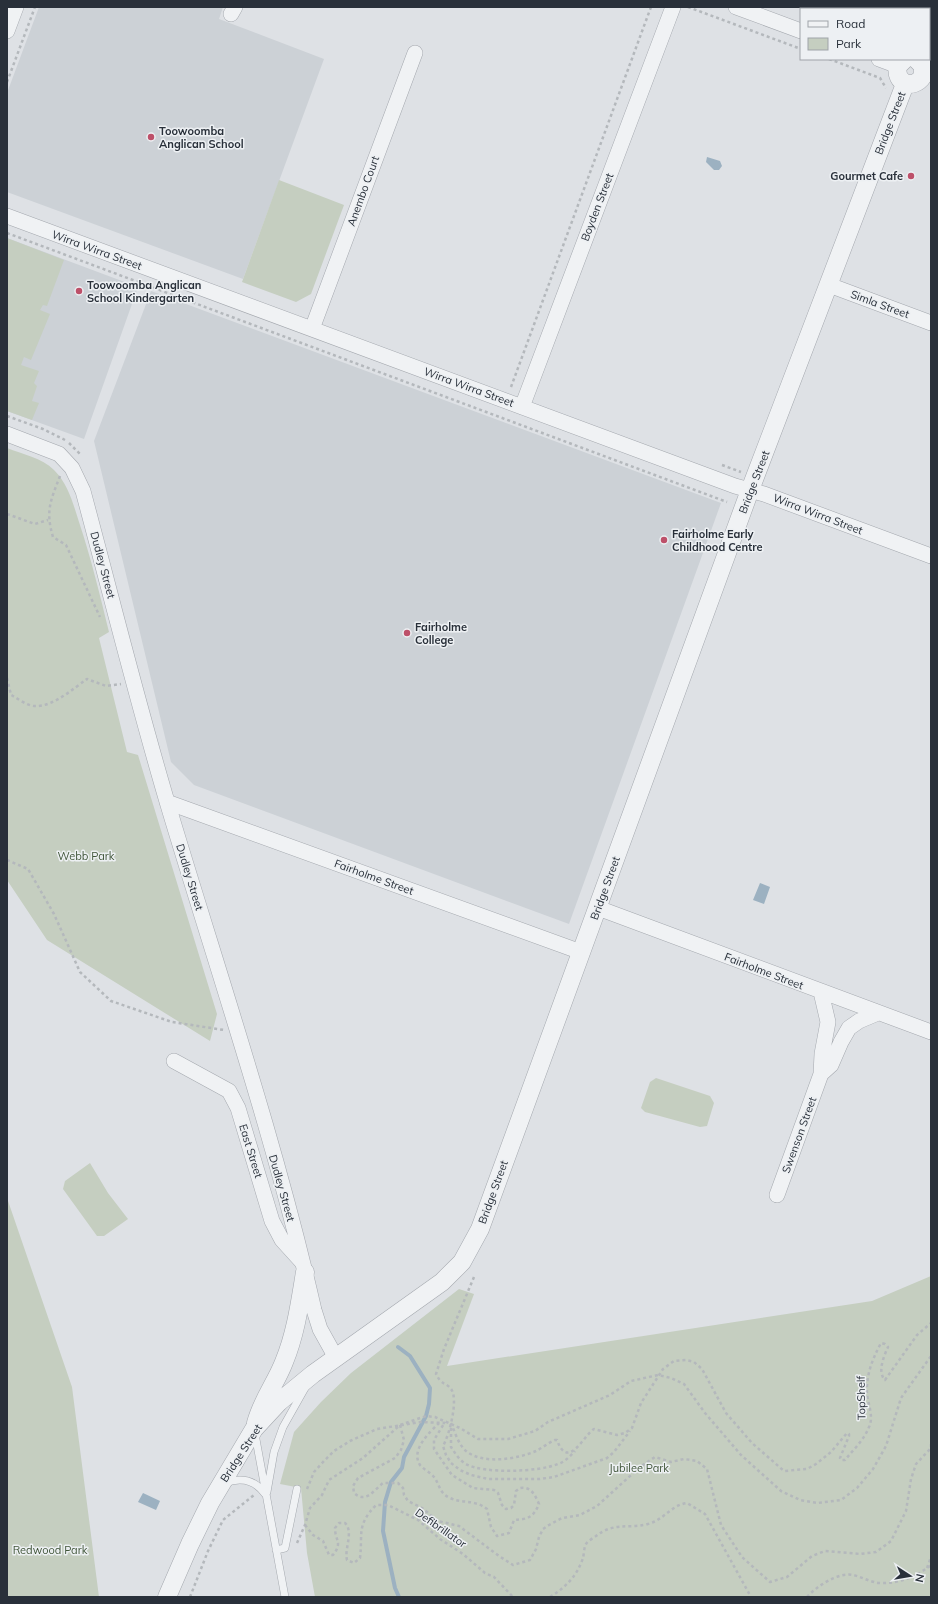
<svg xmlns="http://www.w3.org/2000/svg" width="938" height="1604" font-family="Mulish,sans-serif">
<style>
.built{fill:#ccd1d6}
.green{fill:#c5cec0}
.water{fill:#9cb1c1}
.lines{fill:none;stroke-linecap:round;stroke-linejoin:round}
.stream{stroke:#9cb1c1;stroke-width:4}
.service-casing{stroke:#a4a8ae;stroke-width:8}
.minor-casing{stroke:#a4a8ae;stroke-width:16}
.tertiary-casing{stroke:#a4a8ae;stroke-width:19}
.path{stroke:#b4b8bc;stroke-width:2.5;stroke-dasharray:3 3;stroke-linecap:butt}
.service{stroke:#f0f2f4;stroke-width:7}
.minor{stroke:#f0f2f4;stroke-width:15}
.tertiary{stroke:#f0f2f4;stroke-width:18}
.poi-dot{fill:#bd5069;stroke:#edf0f3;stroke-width:1.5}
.labels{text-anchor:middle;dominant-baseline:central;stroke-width:3;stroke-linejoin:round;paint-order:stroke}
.street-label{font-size:11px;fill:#29303a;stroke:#edf0f3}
.poi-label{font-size:11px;font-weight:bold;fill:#29303a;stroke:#edf0f3;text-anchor:start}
.park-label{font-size:11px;fill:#3f5438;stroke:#edf0f3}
</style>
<rect width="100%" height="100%" fill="#dee1e5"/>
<path class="built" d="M 39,7 L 223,7 L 219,19 L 324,59 L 243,279 L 7,192 L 7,93 Z
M 7,238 L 138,287 L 84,439 L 7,411 Z
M 151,291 L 721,503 L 569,924 L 194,785 L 171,762 L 94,441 Z"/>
<path class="green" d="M 279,180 L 344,205 L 311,294 L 296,302 L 242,282 Z
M 7,238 L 64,260 L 47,306 L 43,305 L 40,310 L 50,314 L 31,360 L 24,357 L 21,365 L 39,371 L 34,383 L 37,386 L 32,401 L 39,403 L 32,420 L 7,411 Z
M 7,448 C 22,454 42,458 54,470 C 68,484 73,503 79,522 C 91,558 100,595 109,632 L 99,638 L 127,752 L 138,755 L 217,1014 L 210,1041 L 47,940 L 7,880 Z
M 656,1078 L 710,1096 L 714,1103 L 707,1126 L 700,1127 L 645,1112 L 641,1108 L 650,1082 Z
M 90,1163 L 108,1193 L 128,1219 L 104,1236 L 97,1236 L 63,1189 L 65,1181 Z
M 7,1198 L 72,1387 L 99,1597 L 7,1597 Z
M 931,1276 L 931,1597 L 315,1597 L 307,1553 L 301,1488 L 280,1484 L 294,1432 L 321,1402 L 351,1373 L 459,1289 L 474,1294 L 447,1366 L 872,1301 Z"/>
<path class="water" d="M 707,157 L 720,161 L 722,166 L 719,170 L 714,170 L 706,162 Z
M 760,883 L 770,887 L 764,904 L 753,900 Z
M 143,1493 L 160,1501 L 156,1510 L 138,1502 Z"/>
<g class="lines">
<path class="stream" d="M 398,1347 L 410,1356 L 430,1388 L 429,1404 L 426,1416 L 404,1457 L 402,1468 L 391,1482 L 385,1502 L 383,1531 L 395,1588 L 399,1597"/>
<g class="service-casing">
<path id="service" d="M 255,1434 L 285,1597
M 225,1483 C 241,1477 255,1480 265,1494
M 267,1492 L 274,1452 L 283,1427 L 305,1388
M 276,1550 L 285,1548 L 297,1489"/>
</g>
<g class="minor-casing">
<path id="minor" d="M 736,7 L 801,31
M 231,14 L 235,7
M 7,31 L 16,7
M 879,59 L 898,66
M 7,216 L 735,486 L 764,494 L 931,556
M 829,285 L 931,323
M 312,329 L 415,53
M 522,407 L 673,7
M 7,434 L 59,454 L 72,468 L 83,491 C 111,595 137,701 168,805 C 218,972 275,1139 314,1310 L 320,1329 L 335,1356
M 167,802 L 581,952
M 598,908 L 931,1032
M 174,1061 L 229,1091 L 238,1108 L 272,1221 L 282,1240 L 301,1261
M 821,1074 L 831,1065 L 841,1042 L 849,1028 L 859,1021 L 878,1013
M 777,1195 L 821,1074 L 822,1054 L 828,1022 L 821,992"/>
</g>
<g class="tertiary-casing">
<path id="tertiary" d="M 929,25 L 931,19
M 905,59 L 898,66 C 894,83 913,91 923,76 L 923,66 L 916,59
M 256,1423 C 262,1400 276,1383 284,1362 C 296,1333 300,1302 305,1272
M 167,1597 L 190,1544 L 210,1503 L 254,1429 L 279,1402 L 313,1374 L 442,1282 L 462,1262 L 480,1229 L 750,490 L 905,84"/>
</g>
<path class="path" d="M 688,7 L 801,49
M 829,59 L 880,78 L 886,88
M 7,82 L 35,7
M 7,233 L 727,502
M 511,387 L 651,7
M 7,416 L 43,429 L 65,440
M 69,443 L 81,455
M 722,465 L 741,472
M 60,476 C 51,500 45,510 53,537 L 66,545 L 100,617
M 7,514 L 35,524 L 48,520
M 7,678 L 11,695 C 19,699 28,707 37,706 C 54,706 74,688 87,679 L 106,686 L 121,684
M 7,860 L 28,869 L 54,914 L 80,972 L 111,1001 L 172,1022 L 224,1030
M 474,1277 L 444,1349 L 436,1374 C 442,1386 446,1382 451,1389 C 459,1399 449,1436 443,1446 L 446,1455 L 451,1463 L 460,1470 L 471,1475 L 488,1479 L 540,1479 L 554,1477 L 607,1458 L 614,1452 L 630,1431
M 439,1423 C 430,1432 410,1450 420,1465 C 423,1469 430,1472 434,1477 C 440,1485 439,1493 450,1498 C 463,1504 474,1499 487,1509 L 491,1527 L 497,1536 L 509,1533 L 514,1520 C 528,1519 533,1518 539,1504 C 535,1495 531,1486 520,1488 L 516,1491 L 514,1505 L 511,1508 L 506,1509 L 502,1505 L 498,1493 L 494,1490 L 473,1488 L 452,1475 L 434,1449 L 434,1440 L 445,1422
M 451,1423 C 455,1432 458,1444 466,1451 C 483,1465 517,1459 536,1451 C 542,1448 548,1443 555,1440 L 557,1440 C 568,1471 583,1436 594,1429 L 617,1435 L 625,1433 L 632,1428 L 641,1403 L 663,1369 L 674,1361 L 686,1360 L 694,1362 L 702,1369 L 726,1413 L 752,1443 L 784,1471 L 807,1469 L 816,1464 L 831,1452 L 847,1433 L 849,1434 L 849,1436 L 840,1458 L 841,1460 L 845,1460 C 853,1450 864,1440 869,1427 C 874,1417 868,1404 867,1394 C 866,1375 872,1360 881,1343 L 885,1344 L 888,1347 C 884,1356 877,1372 885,1380 L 917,1335 L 931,1323
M 400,1425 L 404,1440 L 401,1450 L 395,1458 L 358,1478 L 353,1486 L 354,1493 C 366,1504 374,1490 383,1483 L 398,1483 L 403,1488 L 404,1495 L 408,1501 L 422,1508 L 438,1521 L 459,1526 L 499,1556 L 513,1565 L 530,1560 L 536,1549 L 539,1537 L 543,1529 L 549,1525 L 562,1518 L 580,1515 L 597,1506 L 640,1467 L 655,1457 L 671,1462 L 684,1459 L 697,1461 L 707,1469 L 721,1525 L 742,1557 L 770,1582 L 787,1577 L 812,1556 L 825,1551 L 860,1554 L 876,1552 L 891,1541 L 906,1511 L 911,1479 L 916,1464 L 931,1448 L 931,1444
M 451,1428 L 451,1447 C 455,1453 459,1460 466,1464 C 483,1474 539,1472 558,1464 C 565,1462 570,1456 575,1451
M 307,1489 L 314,1472 L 324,1461 L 334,1451 L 350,1441 L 377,1429 L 421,1422 L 445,1423
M 305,1525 L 313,1535 L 323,1541 L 329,1555 L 333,1555 C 343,1542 335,1541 335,1528 L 339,1523 L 345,1523 C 354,1532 344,1549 347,1560 L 354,1563 L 360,1558 C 363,1533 356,1526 376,1505 L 388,1505 L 418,1520 L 440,1539 L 463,1554 L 485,1573 L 494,1577 L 513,1597
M 297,1543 L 305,1525 L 310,1508 L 322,1495 L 329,1480 L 363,1458 L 400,1425 L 426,1416 L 435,1417 L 460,1428 L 478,1439 L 508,1439 L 535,1431 L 548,1422 L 610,1395 L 631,1381 L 658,1375 L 671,1378 L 684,1384 L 705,1413 L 741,1455 L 781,1491 L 800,1500 L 818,1503 L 841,1500 L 857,1488 L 873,1469 L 886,1446 L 901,1398 L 931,1356
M 927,1568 L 931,1557
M 190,1597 L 208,1551 L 223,1520 L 254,1495
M 550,1597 C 566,1587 577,1576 583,1558 C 584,1554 584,1547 586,1544 C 588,1541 593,1538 596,1536 C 614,1522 627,1529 648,1524 C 664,1520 671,1505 687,1503 L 705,1514 L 751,1597
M 807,1597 C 817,1586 838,1572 853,1575 C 862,1577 870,1582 879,1583 C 898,1584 916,1577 931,1565"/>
<use href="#service" class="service"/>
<use href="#minor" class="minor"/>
<use href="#tertiary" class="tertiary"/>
</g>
<g class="poi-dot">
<circle cx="151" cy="137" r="4"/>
<circle cx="911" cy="176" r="4"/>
<circle cx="79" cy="291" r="4"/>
<circle cx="664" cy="540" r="4"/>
<circle cx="407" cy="633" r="4"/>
</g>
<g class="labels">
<g class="street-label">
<text transform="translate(890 123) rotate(-69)">Bridge Street</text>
<text transform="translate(363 191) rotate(-70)">Anembo Court</text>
<text transform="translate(597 207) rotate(-69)">Boyden Street</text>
<text transform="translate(97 250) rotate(20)">Wirra Wirra Street</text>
<text transform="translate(880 304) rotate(20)">Simla Street</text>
<text transform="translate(469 387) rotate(20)">Wirra Wirra Street</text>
<text transform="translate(754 482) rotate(-69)">Bridge Street</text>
<text transform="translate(818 514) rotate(21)">Wirra Wirra Street</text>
<text transform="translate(103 565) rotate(75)">Dudley Street</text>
<text transform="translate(190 877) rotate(73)">Dudley Street</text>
<text transform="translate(374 877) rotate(20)">Fairholme Street</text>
<text transform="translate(605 888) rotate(-70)">Bridge Street</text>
<text transform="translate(764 971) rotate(21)">Fairholme Street</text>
<text transform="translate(799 1135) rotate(-70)">Swenson Street</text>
<text transform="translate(251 1151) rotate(73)">East Street</text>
<text transform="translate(282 1188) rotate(74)">Dudley Street</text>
<text transform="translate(493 1192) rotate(-70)">Bridge Street</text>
<text transform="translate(861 1398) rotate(-91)">TopShelf</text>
<text transform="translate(241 1453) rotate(-57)">Bridge Street</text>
<text transform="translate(441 1528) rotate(35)">Defibrillator</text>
</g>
<g class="poi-label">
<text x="159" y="131">Toowoomba<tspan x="159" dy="13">Anglican School</tspan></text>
<text x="903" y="176" text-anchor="end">Gourmet Cafe</text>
<text x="87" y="285">Toowoomba Anglican<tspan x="87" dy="13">School Kindergarten</tspan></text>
<text x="672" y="534">Fairholme Early<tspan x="672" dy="13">Childhood Centre</tspan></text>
<text x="415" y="627">Fairholme<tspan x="415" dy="13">College</tspan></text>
</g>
<g class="park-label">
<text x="86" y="856">Webb Park</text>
<text x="639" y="1468">Jubilee Park</text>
<text x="50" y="1550">Redwood Park</text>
</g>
</g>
<rect width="938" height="1604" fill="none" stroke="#29303a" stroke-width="16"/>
<rect x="800" y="8" width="130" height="52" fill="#edf0f3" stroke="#9fa3a9"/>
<rect x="808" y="21" width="20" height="6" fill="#f0f2f4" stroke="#9fa3a9"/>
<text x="836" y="28" font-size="12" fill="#29303a">Road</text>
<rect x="808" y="38" width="20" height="12" fill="#c5cec0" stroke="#9fa3a9"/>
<text x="836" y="48" font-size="12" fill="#29303a">Park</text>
<g transform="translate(910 1576) rotate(102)" stroke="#edf0f3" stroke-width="3" paint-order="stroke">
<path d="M0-3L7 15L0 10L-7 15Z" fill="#29303a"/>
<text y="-6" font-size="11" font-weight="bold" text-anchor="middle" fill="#29303a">N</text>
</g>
</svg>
